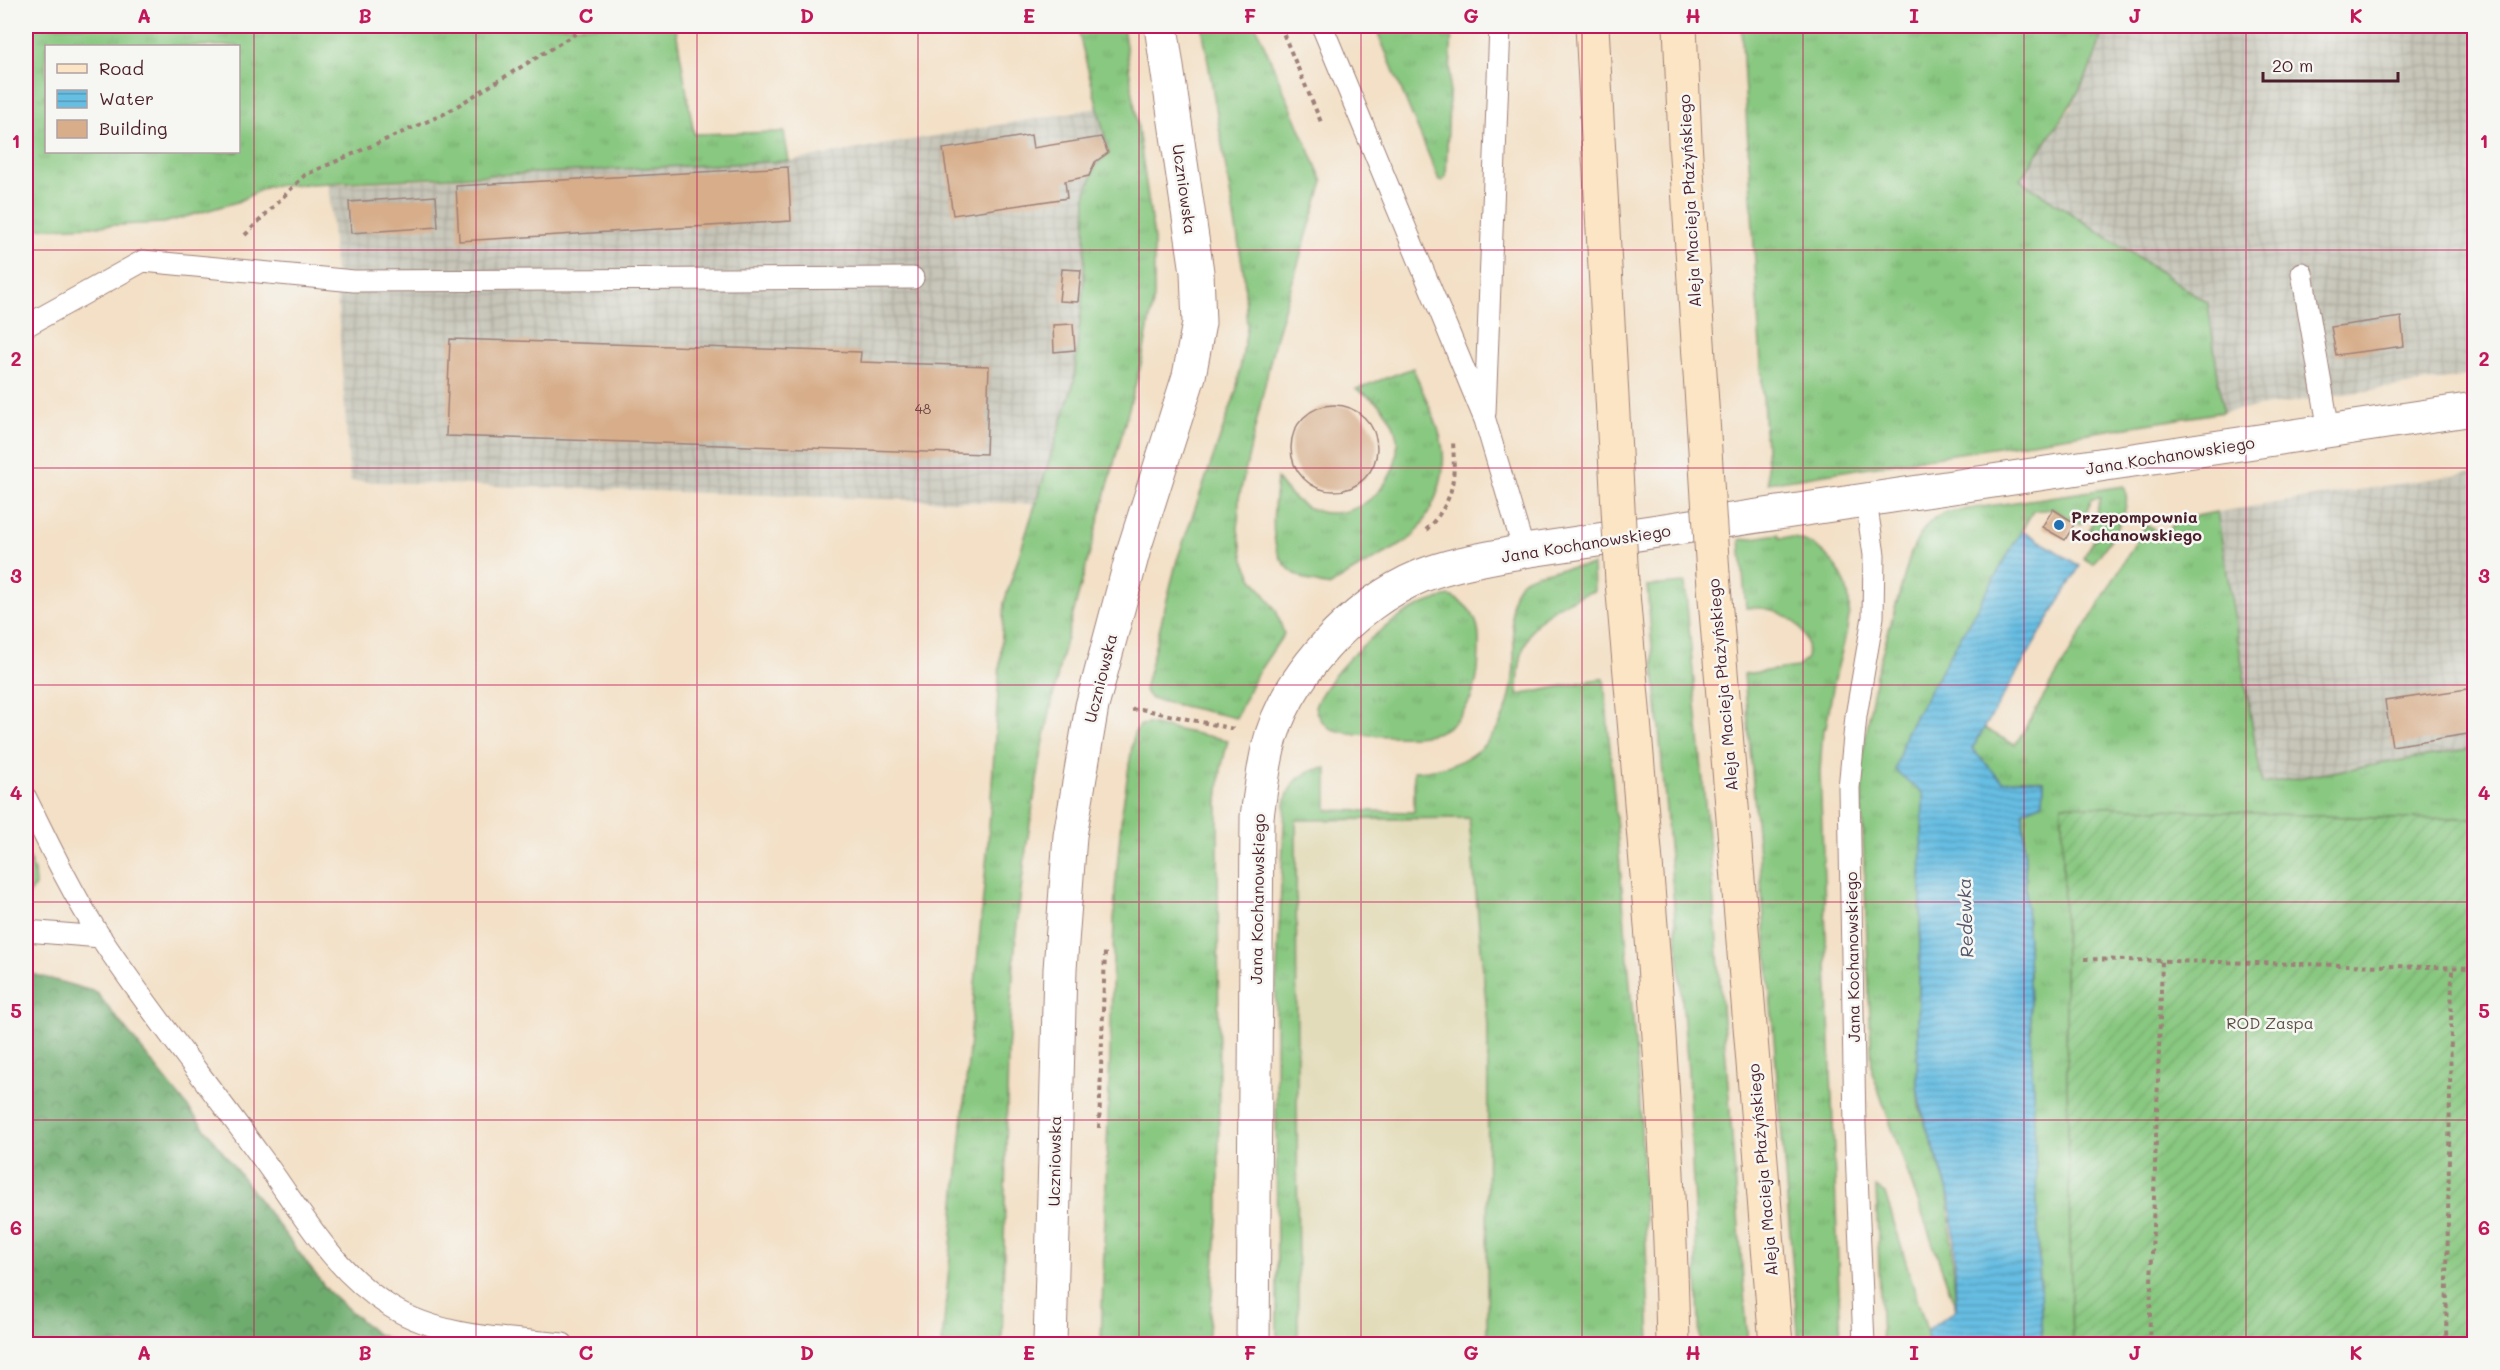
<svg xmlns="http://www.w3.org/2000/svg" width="2500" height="1370" font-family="Mali,sans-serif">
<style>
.built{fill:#e3dcba}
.industrial{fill:url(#industrial-grid)}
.grass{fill:url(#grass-tufts);stroke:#697456;stroke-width:1.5;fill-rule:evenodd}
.forest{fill:url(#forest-crowns);stroke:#5c664c;stroke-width:1.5}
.garden{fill:url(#garden-furrows);stroke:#697456;stroke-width:1.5}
.water{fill:url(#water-rules);stroke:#586e87;stroke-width:1.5}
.building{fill:#d7ad8a}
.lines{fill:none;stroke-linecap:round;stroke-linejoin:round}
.service-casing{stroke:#9e8078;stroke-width:23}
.minor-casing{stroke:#9e8078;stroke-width:35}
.secondary-casing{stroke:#9e8078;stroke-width:35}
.path{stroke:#9e8078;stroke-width:4;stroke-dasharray:4.5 4.5;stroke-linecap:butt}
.service{stroke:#fff;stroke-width:21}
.minor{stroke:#fff;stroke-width:33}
.secondary{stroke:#fce5c4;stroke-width:33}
.secondary-bridge-casing{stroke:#9e8078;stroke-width:35;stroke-linecap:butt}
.secondary-bridge{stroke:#fce5c4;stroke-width:33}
.grid{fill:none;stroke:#c2185b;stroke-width:1.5;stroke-opacity:0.55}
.poi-dot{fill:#1f6fb2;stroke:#f6f6f2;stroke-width:2}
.labels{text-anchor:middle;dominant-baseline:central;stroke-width:5;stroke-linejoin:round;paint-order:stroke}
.number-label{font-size:14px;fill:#6d4243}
.street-label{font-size:16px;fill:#4a1f2b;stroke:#f6f6f2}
.poi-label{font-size:16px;font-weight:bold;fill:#4a1f2b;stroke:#f6f6f2;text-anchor:start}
.park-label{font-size:16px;fill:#5d5244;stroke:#f6f6f2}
.water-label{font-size:18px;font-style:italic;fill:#54576b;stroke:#f6f6f2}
.neatline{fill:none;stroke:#c2185b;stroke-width:2}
.grid-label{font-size:20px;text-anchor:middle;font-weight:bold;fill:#c2185b}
</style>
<defs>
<pattern id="industrial-grid" width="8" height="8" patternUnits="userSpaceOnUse" patternTransform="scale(1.5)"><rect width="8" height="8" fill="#c6c5b8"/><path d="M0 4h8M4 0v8" fill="none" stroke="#aca99e"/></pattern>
<pattern id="grass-tufts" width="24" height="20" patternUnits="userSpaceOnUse" patternTransform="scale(1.5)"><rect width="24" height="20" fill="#88c880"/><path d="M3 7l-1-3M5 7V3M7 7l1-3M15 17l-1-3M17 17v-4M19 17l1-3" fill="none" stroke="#77ab6f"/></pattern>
<pattern id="forest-crowns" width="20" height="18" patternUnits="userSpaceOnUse" patternTransform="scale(1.5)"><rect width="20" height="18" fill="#6eac6e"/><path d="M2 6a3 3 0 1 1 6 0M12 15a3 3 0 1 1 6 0" fill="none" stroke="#5c8b5b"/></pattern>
<pattern id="garden-furrows" width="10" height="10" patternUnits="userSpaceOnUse" patternTransform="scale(1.5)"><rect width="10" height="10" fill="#88c880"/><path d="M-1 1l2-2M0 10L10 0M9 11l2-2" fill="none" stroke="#77ab6f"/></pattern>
<pattern id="water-rules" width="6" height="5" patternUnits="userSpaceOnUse" patternTransform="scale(1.5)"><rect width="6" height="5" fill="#66bee3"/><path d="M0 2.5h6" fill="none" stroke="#569ab8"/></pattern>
</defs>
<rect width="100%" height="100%" fill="#f6f6f2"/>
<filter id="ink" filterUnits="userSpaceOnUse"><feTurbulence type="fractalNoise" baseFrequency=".0167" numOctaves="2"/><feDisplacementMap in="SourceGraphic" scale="12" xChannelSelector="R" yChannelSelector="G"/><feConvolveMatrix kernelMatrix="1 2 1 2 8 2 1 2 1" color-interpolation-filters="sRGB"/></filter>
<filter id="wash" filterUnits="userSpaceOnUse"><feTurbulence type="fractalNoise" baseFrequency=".008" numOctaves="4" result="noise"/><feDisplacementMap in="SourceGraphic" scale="24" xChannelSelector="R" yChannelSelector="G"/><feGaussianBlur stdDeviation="1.35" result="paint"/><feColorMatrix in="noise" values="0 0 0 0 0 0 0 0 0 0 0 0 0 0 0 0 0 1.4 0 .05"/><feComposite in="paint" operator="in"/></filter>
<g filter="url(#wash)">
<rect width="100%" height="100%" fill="#f3e0c6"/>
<path class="built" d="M 1469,818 L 1488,1025 L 1487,1344 L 1298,1344 L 1296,820 Z"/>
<path class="industrial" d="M 2103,26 L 2474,26 L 2474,375 L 2223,412 L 2208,303 L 2019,180 L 2071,108 L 2100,40 Z
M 1097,108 L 1109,153 L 1096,165 L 1086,193 L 1084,279 L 1074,382 L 1035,504 L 350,481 L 329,185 L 789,161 Z
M 2474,472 L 2474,748 L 2262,784 L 2217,512 Z"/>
<path class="grass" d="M 26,26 L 679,26 L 676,30 L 694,134 L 784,132 L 789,161 L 268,186 L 237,202 L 164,223 L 26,229 ZM 46,46 L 238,46 L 238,152 L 46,152 Z
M 1077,26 L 1123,26 L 1154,238 L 1154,298 L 1142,360 L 1061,659 L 1042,750 L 1026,849 L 1016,933 L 1008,1052 L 1002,1344 L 942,1344 L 988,843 L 1004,603 L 1074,382 L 1084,279 L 1086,193 L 1096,165 L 1109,153 Z
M 1202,26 L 1256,26 L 1323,182 L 1276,336 L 1239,498 L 1238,530 L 1244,560 L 1252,577 L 1276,610 L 1284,634 L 1255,677 L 1236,718 L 1151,699 L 1144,690 L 1177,560 L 1236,392 L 1247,328 L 1244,275 Z
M 1375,26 L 1452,26 L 1446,177 L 1442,181 L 1439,180 Z
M 1741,26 L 2103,26 C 2094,83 2050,133 2020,180 L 2208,303 L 2223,412 L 1768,483 Z
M 1413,368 C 1434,422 1459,451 1431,508 C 1425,520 1418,533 1407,541 C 1382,557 1355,567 1331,586 C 1264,577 1271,531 1277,479 C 1343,576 1460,440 1356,389 Z
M 2124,486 C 2135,512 2107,544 2093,564 L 2083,558 L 2096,537 L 2089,532 L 2101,498 L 2092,499 L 2080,525 L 2053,509 L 2033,511 L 1906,732 L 1923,794 L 1917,1082 L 1919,1106 L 1948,1191 L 1956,1309 L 1872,1072 L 1862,807 L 1862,760 L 1876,675 L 1910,556 C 1917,538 1928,516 1949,512 Z
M 2217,512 L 2262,784 L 2474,748 L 2474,818 L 2395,819 L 2062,805 L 2072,1344 L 2042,1344 L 2023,811 L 2043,803 L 2044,781 L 2021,779 L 2002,782 L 1972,749 L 1984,728 L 2015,745 L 2146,525 L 2164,536 L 2176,520 Z
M 1778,534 L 1779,538 C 1796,536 1813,542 1825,554 C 1864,592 1847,628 1836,674 C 1832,691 1829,710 1826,728 L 1823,728 L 1820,772 L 1841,1344 L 1799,1344 L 1744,674 L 1798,667 L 1807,658 C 1812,623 1777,605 1746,608 L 1740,540 Z
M 1593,565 L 1594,591 C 1535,610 1518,634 1518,695 L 1604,678 L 1640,1101 L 1650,1344 L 1487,1344 L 1488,1025 L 1469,818 L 1296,820 L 1298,1344 L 1277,1344 L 1276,991 L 1285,804 C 1289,782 1305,769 1327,768 L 1327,810 L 1414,812 L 1414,771 C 1492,768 1517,715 1514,643 C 1513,623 1506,597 1522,581 C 1534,570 1575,568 1593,565 Z
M 1685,583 L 1714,903 L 1748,1344 L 1700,1344 L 1688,1071 L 1647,586 Z
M 1450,596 C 1471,605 1480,622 1479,644 C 1479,669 1478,693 1461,714 C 1454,723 1443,732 1431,734 C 1415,738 1342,736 1330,728 C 1322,723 1316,715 1315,706 C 1336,661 1401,605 1450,596 Z
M 1149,724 L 1228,740 L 1221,769 L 1218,802 L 1219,1208 L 1208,1344 L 1101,1344 L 1115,891 L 1122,812 L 1134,733 L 1141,725 Z
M 26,849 L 34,872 L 35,886 L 26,899 Z
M 1876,1187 L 1885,1193 L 1927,1331 L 1928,1344 L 1882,1344 Z"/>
<path class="forest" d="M 26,972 L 96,992 L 210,1135 L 328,1291 L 375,1333 L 399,1344 L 26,1344 Z"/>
<path class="garden" d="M 2062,805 L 2395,819 L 2474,818 L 2474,1344 L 2072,1344 Z"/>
<path class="water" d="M 2022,530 L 2080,566 L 1972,749 L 2002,781 L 2021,779 L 2044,781 L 2043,803 L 2023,811 L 2042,1344 L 1928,1344 L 1927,1331 L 1956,1309 C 1954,1270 1957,1226 1947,1188 C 1937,1152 1920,1120 1917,1082 L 1923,794 L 1895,770 L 1906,732 Z"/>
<g id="blocks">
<path class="building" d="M 1031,135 L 1033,148 L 1101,137 L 1108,153 L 1095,162 L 1089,176 L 1065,181 L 1067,198 L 953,215 L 943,149 Z
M 788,167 L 791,221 L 459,241 L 456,186 Z
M 436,196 L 438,227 L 351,233 L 349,202 Z
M 1062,269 L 1081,270 L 1078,302 L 1059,301 Z
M 2401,317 L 2404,346 L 2336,355 L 2331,327 Z
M 1073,324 L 1075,350 L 1054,352 L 1053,325 Z
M 450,339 L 861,352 L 860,362 L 989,366 L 986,454 L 446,436 Z
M1291 448a43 43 0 1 1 86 0a43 43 0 1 1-86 0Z
M 2053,509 L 2075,523 L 2065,540 L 2042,527 Z
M 2474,688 L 2474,733 L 2392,746 L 2385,701 Z"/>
</g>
</g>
<g filter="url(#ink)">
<use href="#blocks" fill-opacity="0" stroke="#9e8078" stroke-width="1.5"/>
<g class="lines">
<g class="service-casing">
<path id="service" d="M 1322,26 L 1485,420 L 1524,551
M 2302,273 L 2329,431
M 26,326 L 143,261 L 354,281 L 913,278
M 1485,413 L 1500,26
M 26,798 C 49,845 72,893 101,938 C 150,1012 207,1082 259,1154 C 300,1209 331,1270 391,1307 C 441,1338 506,1338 563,1344
M 26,931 L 101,937
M 1864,1344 L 1855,1126 L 1849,788 L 1856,716 L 1873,617 L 1874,555 L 1866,501"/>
</g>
<g class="minor-casing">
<path id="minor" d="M 1050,1344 L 1060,969 L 1070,836 L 1092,706 L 1134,549 L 1189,376 L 1199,323 L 1197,272 L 1161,26
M 1253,1344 L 1257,817 C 1260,794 1263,771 1268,749 C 1284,678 1354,603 1421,576 C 1454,563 1490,558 1524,551 L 2474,409"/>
</g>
<g class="secondary-casing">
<path id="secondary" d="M 1713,574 L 1776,1344
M 1622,582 C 1644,836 1668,1090 1673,1344"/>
</g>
<path class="path" d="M 1280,26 L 1321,122
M 245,235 L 305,175 L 444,114 L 588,26
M 1426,530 C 1455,500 1455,481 1453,441
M 1132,710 L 1141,709 L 1234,729
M 2084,959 L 2474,968
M 1099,1128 L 1105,952
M 2149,1344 L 2162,961
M 2446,1344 L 2452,968"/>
<use href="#service" class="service"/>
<use href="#minor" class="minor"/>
<use href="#secondary" class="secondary"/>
<g class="secondary-bridge-casing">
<path id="secondary-bridge" d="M 1592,26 L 1622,582
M 1680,26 L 1685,141 L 1713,574"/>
</g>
<use href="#secondary-bridge" class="secondary-bridge"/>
</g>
</g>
<path class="grid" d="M 254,26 L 254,1344M 476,26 L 476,1344M 697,26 L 697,1344M 918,26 L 918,1344M 1139,26 L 1139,1344M 1361,26 L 1361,1344M 1582,26 L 1582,1344M 1803,26 L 1803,1344M 2024,26 L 2024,1344M 2246,26 L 2246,1344M 26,250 L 2474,250M 26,468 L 2474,468M 26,685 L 2474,685M 26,902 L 2474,902M 26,1120 L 2474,1120"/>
<circle class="poi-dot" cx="2059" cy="525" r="6"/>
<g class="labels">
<g class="number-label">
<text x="923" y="408">48</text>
</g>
<g class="street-label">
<text transform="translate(1185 189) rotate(82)">Uczniowska</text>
<text transform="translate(1689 201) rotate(-93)">Aleja Macieja Płażyńskiego</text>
<text transform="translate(2170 455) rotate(-9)">Jana Kochanowskiego</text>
<text transform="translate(1586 543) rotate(-9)">Jana Kochanowskiego</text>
<text transform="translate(1100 678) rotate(-76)">Uczniowska</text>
<text transform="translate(1722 685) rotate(-95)">Aleja Macieja Płażyńskiego</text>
<text transform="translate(1257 899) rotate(-89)">Jana Kochanowskiego</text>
<text transform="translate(1852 957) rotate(-91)">Jana Kochanowskiego</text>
<text transform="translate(1054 1161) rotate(-89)">Uczniowska</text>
<text transform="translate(1762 1170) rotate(-95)">Aleja Macieja Płażyńskiego</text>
</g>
<g class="poi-label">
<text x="2071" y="516">Przepompownia<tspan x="2071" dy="18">Kochanowskiego</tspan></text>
</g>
<g class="park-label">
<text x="2270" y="1022">ROD Zaspa</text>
</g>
<g class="water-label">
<text transform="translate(1965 918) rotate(-92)">Redewka</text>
</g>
</g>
<rect width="2500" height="1370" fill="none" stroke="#f6f6f2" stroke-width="66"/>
<rect x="45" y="45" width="195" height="108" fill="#f6f6f2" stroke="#b1a0a2" stroke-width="1.5"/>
<rect x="57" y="64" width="30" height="9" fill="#fce5c4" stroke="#b1a0a2" stroke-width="1.5"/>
<text x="99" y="75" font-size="18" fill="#4a1f2b">Road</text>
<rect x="57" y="90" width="30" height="18" fill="url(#water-rules)" stroke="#b1a0a2" stroke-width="1.5"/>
<text x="99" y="105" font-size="18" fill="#4a1f2b">Water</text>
<rect x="57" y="120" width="30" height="18" fill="#d7ad8a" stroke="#b1a0a2" stroke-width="1.5"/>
<text x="99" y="135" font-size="18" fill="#4a1f2b">Building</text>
<path d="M2263 72v9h135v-9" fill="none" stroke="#4a1f2b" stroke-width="3"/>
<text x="2272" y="72" font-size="18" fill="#4a1f2b" stroke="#f6f6f2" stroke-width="4.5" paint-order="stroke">20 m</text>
<rect x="33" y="33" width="2434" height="1304" class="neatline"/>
<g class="grid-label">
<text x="144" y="23">A</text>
<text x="365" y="23">B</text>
<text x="586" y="23">C</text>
<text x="807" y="23">D</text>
<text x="1029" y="23">E</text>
<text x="1250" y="23">F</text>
<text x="1471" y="23">G</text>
<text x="1693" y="23">H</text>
<text x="1914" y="23">I</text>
<text x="2135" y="23">J</text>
<text x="2356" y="23">K</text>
<text x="16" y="148">1</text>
<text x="2484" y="148">1</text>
<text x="16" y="366">2</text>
<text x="2484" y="366">2</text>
<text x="16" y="583">3</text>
<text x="2484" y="583">3</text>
<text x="16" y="800">4</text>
<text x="2484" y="800">4</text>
<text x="16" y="1018">5</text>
<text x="2484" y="1018">5</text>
<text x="16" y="1235">6</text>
<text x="2484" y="1235">6</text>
<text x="144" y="1360">A</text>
<text x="365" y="1360">B</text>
<text x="586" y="1360">C</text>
<text x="807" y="1360">D</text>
<text x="1029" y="1360">E</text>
<text x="1250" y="1360">F</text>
<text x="1471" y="1360">G</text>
<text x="1693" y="1360">H</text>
<text x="1914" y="1360">I</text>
<text x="2135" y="1360">J</text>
<text x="2356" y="1360">K</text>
</g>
</svg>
